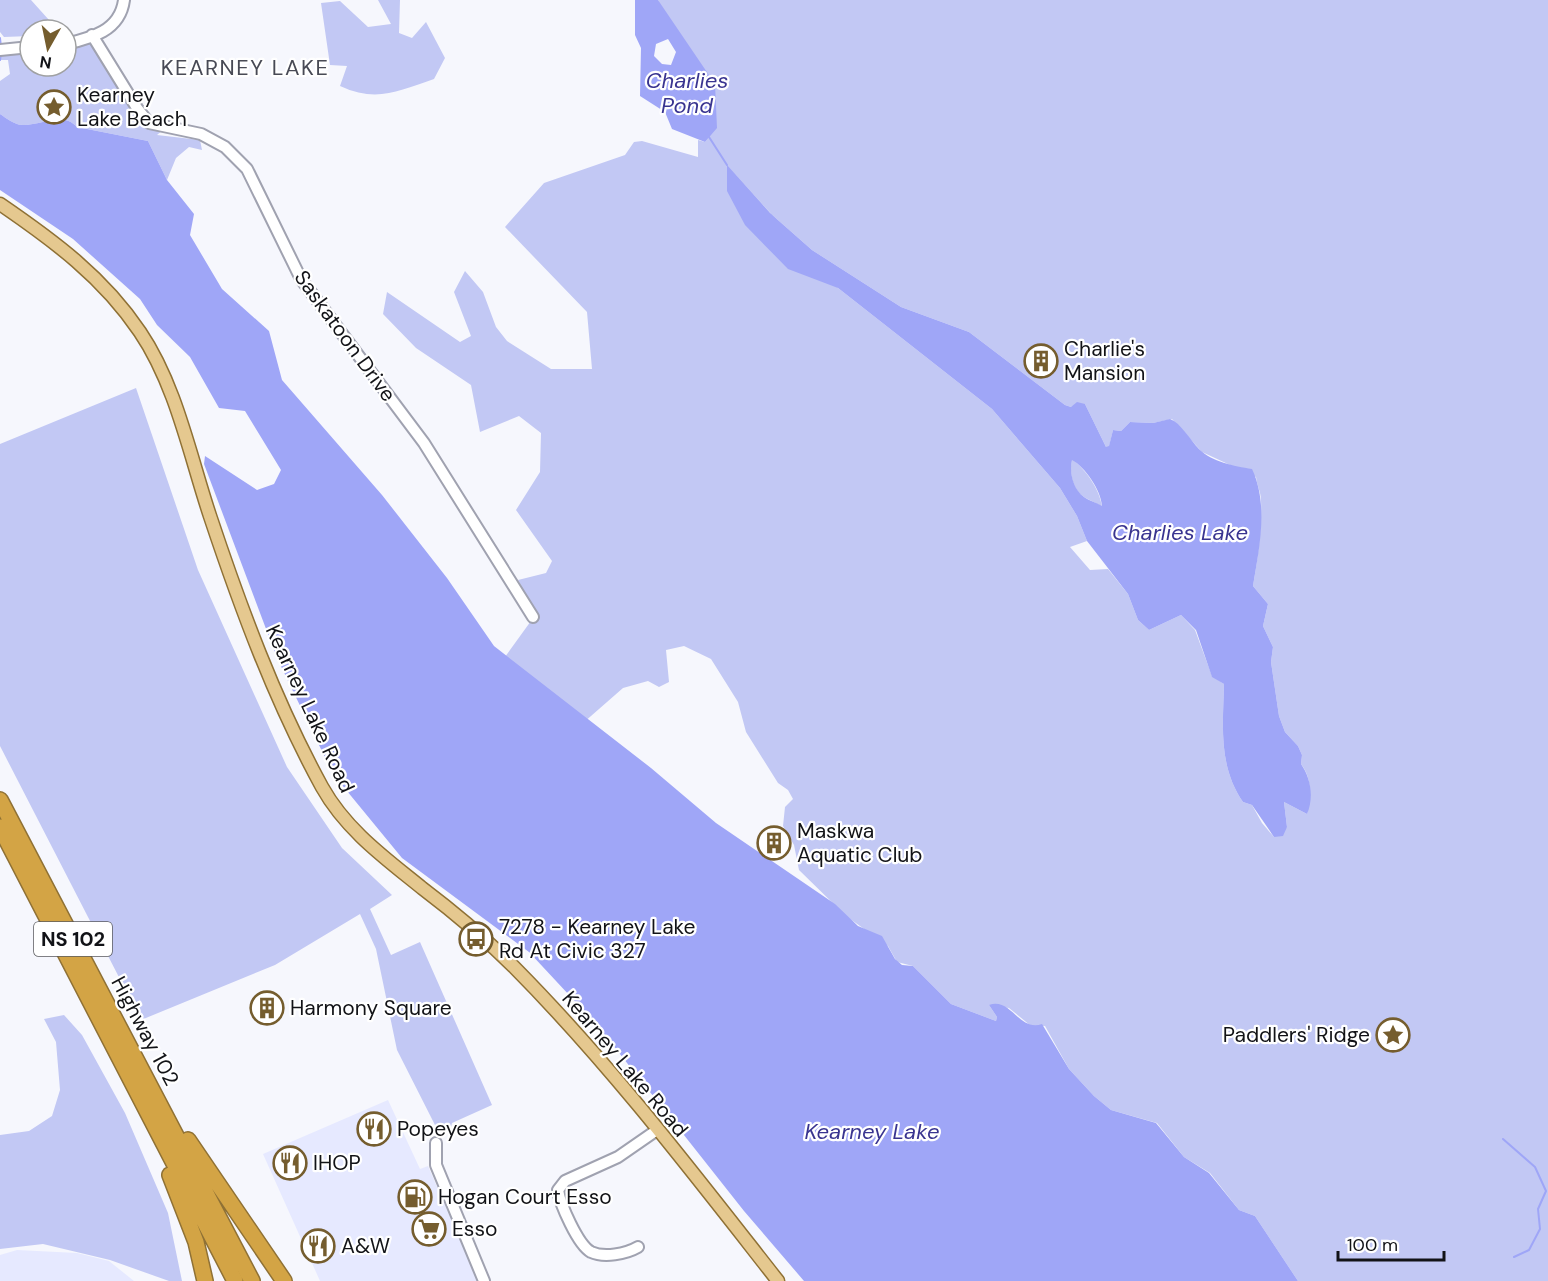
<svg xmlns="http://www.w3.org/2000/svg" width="1548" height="1281" font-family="'DM Sans',sans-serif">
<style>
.built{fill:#e6e9ff}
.green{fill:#c2c8f4;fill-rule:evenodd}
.water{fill:#9fa6f7;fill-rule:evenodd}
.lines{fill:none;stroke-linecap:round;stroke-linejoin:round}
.stream{stroke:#9fa6f7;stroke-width:2}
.minor-casing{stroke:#a0a2b0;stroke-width:14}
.major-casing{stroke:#8f7135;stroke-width:15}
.highway-casing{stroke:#8f7135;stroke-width:18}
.minor{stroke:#fff;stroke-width:10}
.major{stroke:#e5c88f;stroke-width:12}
.highway{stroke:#d3a445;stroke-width:15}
.labels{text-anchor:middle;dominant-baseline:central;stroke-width:4.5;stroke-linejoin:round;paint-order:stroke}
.shield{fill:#fff;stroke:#595a5d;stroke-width:1.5}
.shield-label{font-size:20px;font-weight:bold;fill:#121317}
.poi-label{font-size:21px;fill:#121317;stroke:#fff;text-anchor:start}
.street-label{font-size:21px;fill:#121317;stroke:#fff}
.neighbourhood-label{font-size:22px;letter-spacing:1.5px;fill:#484a55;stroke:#fff}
.water-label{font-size:22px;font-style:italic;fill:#393490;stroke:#fff}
</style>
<rect width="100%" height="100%" fill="#f6f7fd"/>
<path class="built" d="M 388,1100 L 420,1169 L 428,1166 L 478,1281 L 320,1281 L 263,1154 Z
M 17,1250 L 77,1253 L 109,1261 L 134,1281 L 0,1281 L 0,1255 Z"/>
<path class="green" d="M 0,0 L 31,0 L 58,30 L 30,30 L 30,36 L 4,37 L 0,32 Z
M 378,0 L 400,0 L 399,33 L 412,38 L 426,22 L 445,58 L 434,79 C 398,91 377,103 340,86 L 347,66 L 330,65 L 321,3 L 340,1 L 368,27 L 391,24 Z
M 658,0 L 1548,0 L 1548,1281 L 1298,1281 L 1255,1216 L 1239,1210 L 1210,1173 L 1184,1157 L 1157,1123 L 1111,1110 L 1094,1096 L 1069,1069 L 1045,1026 L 1031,1026 L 1009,1008 L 989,1005 L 997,1017 L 996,1021 L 951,1004 L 913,966 L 897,962 L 888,946 L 846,916 L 799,870 L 794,845 L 783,826 L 785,807 L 793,799 L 788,790 L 778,783 L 746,732 L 738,702 L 711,659 L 684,646 L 666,650 L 669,682 L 659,687 L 648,681 L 623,688 L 583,723 L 505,657 L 536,614 L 518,580 L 546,573 L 552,561 L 516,510 L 540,472 L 541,433 L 519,416 L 480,432 L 471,385 L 416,348 L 383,314 L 387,292 L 460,342 L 471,336 L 454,292 L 465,271 L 483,292 L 496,327 L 507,341 L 551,369 L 592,369 L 587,312 L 505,227 L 544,183 L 625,155 L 634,142 L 642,141 L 698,157 L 698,140 L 705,142 L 709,137 ZM 727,165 L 770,213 L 812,250 L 901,307 L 969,332 L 1065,405 L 1071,407 L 1085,404 L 1106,447 L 1109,447 L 1113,430 L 1121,431 L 1130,422 L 1153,423 L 1172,419 L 1202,452 L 1256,477 C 1257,485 1261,493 1261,500 C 1262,530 1258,557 1253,586 L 1268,604 L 1263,626 L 1273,647 L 1271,662 L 1279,716 L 1285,732 L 1298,746 L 1302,755 L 1301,764 C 1313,780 1310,795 1307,814 L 1284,802 L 1287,827 L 1274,837 L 1262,823 L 1252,805 L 1243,802 C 1218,766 1223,725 1224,684 L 1212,676 L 1195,630 L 1181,615 L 1149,630 L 1138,620 L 1128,594 L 1108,569 L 1090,570 L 1070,547 L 1087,541 L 1077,516 L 1060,488 L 992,409 L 838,288 Z
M 92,35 L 144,115 L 165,128 L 157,135 L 200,140 L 202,150 L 189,147 L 176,158 L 167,180 L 148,141 L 77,127 C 62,111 41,126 22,125 C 15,125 6,118 0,114 L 0,81 L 10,74 L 8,60 L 0,60 L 1,49 L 30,46 L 30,66 L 66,66 L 66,44 Z
M 136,388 L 198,570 L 287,767 L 342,848 L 392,895 L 370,909 L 391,955 L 420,942 L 492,1105 L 452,1123 L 450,1131 L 435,1125 L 397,1050 L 376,949 L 360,914 L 275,965 L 141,1020 L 0,746 L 0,444 Z
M 1072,459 C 1085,469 1100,489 1102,507 C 1096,502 1090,501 1084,497 C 1072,489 1069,471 1072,459 Z
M 64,1015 L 82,1035 L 125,1113 L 168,1213 L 182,1281 L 169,1281 L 110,1260 L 43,1244 L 0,1249 L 0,1135 L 29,1131 L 52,1116 L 60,1090 L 56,1042 L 44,1019 Z"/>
<path class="water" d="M 635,0 L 658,0 L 715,84 L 717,128 L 705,142 L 672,129 L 665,112 L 640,96 L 641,48 L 635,35 ZM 668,39 L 676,52 L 671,65 L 662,64 L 654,56 L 656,44 Z
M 0,114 C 6,118 15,125 22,125 C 41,126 62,111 77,127 L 148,141 L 167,180 L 194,214 L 190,235 L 222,289 L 269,331 L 282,380 L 382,495 L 447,578 L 494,646 L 651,768 L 716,823 L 835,904 L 858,926 L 882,936 L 895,959 L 902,965 L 913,966 L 951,1004 L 996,1021 L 997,1017 L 989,1005 C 1011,997 1019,1032 1042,1024 L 1069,1069 L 1094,1096 L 1111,1110 L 1156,1123 L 1184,1157 L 1209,1173 L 1239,1210 L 1255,1216 L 1298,1281 L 804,1281 L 744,1211 L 597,1025 L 529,952 L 402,858 L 333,774 L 277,658 L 204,464 L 205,456 L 257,490 L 274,484 L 281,470 L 245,411 L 219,408 L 190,357 L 157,325 L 140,299 L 73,239 L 0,190 Z
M 727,165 L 770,213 L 812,250 L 901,307 L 969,332 L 1065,405 L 1071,407 L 1077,402 L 1085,404 L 1106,447 L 1109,446 L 1113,430 L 1121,431 L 1130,422 L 1153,423 L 1170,419 C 1181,423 1190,440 1199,449 C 1212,462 1234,466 1252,469 C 1269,505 1259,549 1253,586 L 1268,604 L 1263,626 L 1273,647 L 1271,662 L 1279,716 L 1285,732 L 1298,746 L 1302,755 L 1301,764 C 1311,778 1314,798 1307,814 L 1284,802 L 1287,827 L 1283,836 L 1274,837 L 1252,805 L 1243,802 C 1218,766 1223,725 1224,684 L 1212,677 L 1196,630 L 1181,615 L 1149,630 L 1138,620 L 1128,594 L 1087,541 L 1077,516 L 1060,488 L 992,409 L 838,288 L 788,269 L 745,225 L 727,191 ZM 1072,460 C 1085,467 1101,490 1102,506 C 1096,502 1089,501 1084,497 C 1073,489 1069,472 1072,460 Z"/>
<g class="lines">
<path class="stream" d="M 0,38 L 1,47
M 0,60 L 1,53
M 709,137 L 727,165
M 1503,1139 L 1535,1167 L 1546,1191 L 1538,1209 L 1540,1229 L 1529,1250 L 1514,1257"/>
<g class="minor-casing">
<path id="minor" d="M 92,35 L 137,108 L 149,123 L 201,134 L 225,147 L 247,169 L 301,279 L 424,443 L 533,617
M 66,44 C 91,38 120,31 124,0
M 0,50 L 30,47
M 436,1143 L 436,1165 L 484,1281
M 638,1247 C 626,1254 604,1258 591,1252 C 578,1245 560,1204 558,1190 L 565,1181 L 618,1157 L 657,1130"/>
</g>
<g class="major-casing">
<path id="major" d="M 0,204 C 54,241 103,277 140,332 C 176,385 190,456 210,516 C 241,609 275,701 322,787 C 346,830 385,858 422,888 C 455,913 486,939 515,968 C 611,1065 694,1174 778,1281"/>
</g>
<g class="highway-casing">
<path id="highway" d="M 0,800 L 252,1281
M 0,827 L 235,1281
M 188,1140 L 284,1281
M 170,1175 L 196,1242 L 205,1281"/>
</g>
<use href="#minor" class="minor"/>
<use href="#major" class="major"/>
<use href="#highway" class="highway"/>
</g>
<defs>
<g id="sight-ring" transform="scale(1.725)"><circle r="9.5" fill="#fff" stroke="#755d2e" stroke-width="1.5"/><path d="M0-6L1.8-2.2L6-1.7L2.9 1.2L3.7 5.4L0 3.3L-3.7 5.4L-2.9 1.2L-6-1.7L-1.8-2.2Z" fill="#755d2e"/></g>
<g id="building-ring" transform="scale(1.725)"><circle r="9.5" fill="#fff" stroke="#755d2e" stroke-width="1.5"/><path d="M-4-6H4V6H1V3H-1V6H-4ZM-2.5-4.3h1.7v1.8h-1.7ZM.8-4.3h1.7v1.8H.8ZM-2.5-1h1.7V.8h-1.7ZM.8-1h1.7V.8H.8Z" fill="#755d2e"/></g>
<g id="bus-ring" transform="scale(1.725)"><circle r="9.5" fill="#fff" stroke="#755d2e" stroke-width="1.5"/><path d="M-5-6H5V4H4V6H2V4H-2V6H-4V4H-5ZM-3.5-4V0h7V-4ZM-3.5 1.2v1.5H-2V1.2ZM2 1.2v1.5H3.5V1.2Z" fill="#755d2e"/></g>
<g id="restaurant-ring" transform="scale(1.725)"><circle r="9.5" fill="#fff" stroke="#755d2e" stroke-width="1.5"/><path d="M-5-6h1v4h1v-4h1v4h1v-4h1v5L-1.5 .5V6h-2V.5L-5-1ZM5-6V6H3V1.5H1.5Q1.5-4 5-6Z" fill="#755d2e"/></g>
<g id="fuel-ring" transform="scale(1.725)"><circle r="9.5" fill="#fff" stroke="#755d2e" stroke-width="1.5"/><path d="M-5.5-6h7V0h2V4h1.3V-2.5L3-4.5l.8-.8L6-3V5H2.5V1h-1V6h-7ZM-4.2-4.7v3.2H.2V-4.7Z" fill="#755d2e"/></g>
<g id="supermarket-ring" transform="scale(1.725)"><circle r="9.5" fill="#fff" stroke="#755d2e" stroke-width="1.5"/><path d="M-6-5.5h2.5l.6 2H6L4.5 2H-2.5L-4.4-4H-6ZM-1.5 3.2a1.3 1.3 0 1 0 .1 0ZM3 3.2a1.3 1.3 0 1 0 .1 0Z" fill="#755d2e"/></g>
</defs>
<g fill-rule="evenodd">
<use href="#sight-ring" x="54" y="107"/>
<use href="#building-ring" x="1041" y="361"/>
<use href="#building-ring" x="774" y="843"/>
<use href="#bus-ring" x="476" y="939"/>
<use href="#building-ring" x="267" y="1008"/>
<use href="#sight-ring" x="1393" y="1035"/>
<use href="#restaurant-ring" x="374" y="1129"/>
<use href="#restaurant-ring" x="290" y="1163"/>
<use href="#fuel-ring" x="415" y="1197"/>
<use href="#supermarket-ring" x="429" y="1229"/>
<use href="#restaurant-ring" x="318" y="1246"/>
</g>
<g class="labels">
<rect class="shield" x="34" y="922" width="78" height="34" rx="4.5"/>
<g class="shield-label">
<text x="73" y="939">NS 102</text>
</g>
<g class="poi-label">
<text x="77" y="95">Kearney<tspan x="77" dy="24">Lake Beach</tspan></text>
<text x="1064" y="349">Charlie's<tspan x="1064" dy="24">Mansion</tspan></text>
<text x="797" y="831">Maskwa<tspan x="797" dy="24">Aquatic Club</tspan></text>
<text x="499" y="927">7278 - Kearney Lake<tspan x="499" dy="24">Rd At Civic 327</tspan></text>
<text x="290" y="1008">Harmony Square</text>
<text x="1370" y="1035" text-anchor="end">Paddlers' Ridge</text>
<text x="397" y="1129">Popeyes</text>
<text x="313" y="1163">IHOP</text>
<text x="438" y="1197">Hogan Court Esso</text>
<text x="452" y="1229">Esso</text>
<text x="341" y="1246">A&amp;W</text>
</g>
<g class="street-label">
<text transform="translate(345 336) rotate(54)">Saskatoon Drive</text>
<text transform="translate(310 709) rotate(65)">Kearney Lake Road</text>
<text transform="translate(145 1031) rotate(62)">Highway 102</text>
<text transform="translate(625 1064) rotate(50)">Kearney Lake Road</text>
</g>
<g class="neighbourhood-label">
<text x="245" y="67">KEARNEY LAKE</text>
</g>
<g class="water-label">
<text x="687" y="80">Charlies<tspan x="687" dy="25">Pond</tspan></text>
<text x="1180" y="532">Charlies Lake</text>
<text x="872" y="1131">Kearney Lake</text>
</g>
</g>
<g transform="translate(48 48) rotate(189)"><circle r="28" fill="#ffffff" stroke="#a0a1a2" stroke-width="1.5"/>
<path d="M0-4.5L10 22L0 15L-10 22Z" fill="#755d2e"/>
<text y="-9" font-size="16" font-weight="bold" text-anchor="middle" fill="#121317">N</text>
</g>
<path d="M1338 1251v9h106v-9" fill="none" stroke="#121317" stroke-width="3"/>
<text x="1347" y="1251" font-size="18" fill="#121317" stroke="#ffffff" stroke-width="4.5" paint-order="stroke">100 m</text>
</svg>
